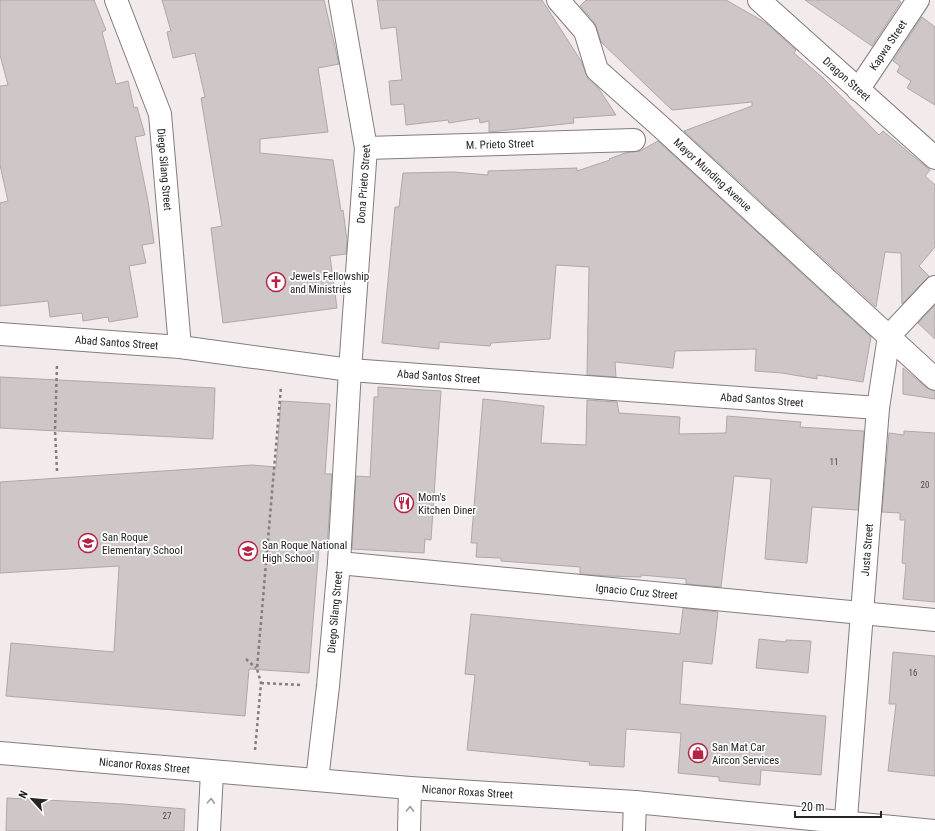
<svg xmlns="http://www.w3.org/2000/svg" width="935" height="831" font-family="'Roboto Condensed',sans-serif">
<style>
.building{fill:#cec6c7;stroke:#afa8a8}
.lines{fill:none;stroke-linecap:round;stroke-linejoin:round}
.minor-casing{stroke:#837c7c;stroke-width:24}
.tertiary-casing{stroke:#837c7c;stroke-width:24}
.path{stroke:#847e7e;stroke-width:2.5;stroke-dasharray:3 3;stroke-linecap:butt}
.minor{stroke:#fff;stroke-width:22}
.tertiary{stroke:#fff;stroke-width:22}
.oneway{stroke:#9d9c9c}
.labels{text-anchor:middle;dominant-baseline:central;stroke-width:3.5;stroke-linejoin:round;paint-order:stroke}
.number-label{font-size:9px;fill:#504c4c}
.street-label{font-size:11px;fill:#262323;stroke:#fff}
.poi-label{font-size:11px;fill:#262323;stroke:#fff;text-anchor:start}
</style>
<rect width="100%" height="100%" fill="#f3eaeb"/>
<path class="building" d="M 0,0 L 94,0 L 106,30 L 102,32 L 116,84 L 128,81 L 134,108 L 137,107 L 145,135 L 135,137 L 148,201 L 154,243 L 142,245 L 146,263 L 129,266 L 138,317 L 109,322 L 108,317 L 83,321 L 82,313 L 50,317 L 48,301 L 0,306 L 0,203 L 8,201 L 0,165 L 0,86 L 8,85 L 0,55 Z
M 162,0 L 324,0 L 339,64 L 318,68 L 328,132 L 260,139 L 260,153 L 333,160 L 341,211 L 343,210 L 347,240 L 346,254 L 330,256 L 337,308 L 223,323 L 211,228 L 222,226 L 201,98 L 205,97 L 195,53 L 173,58 L 167,32 L 171,31 Z
M 377,0 L 542,0 L 581,61 L 588,79 L 599,89 L 616,115 L 573,118 L 574,123 L 489,132 L 489,121 L 480,123 L 479,118 L 449,123 L 448,120 L 406,125 L 404,104 L 391,105 L 389,81 L 402,80 L 396,27 L 381,29 Z
M 586,0 L 726,0 L 766,23 L 796,50 L 794,53 L 823,78 L 879,135 L 883,131 L 930,170 L 925,176 L 935,185 L 935,247 L 919,266 L 929,276 L 902,304 L 901,253 L 885,252 L 876,307 L 684,131 L 752,106 L 752,102 L 672,110 L 601,42 L 595,23 L 580,6 Z
M 805,0 L 898,0 L 901,2 L 872,46 Z
M 922,17 L 935,27 L 935,105 L 907,88 L 911,81 L 897,72 L 900,66 L 893,61 Z
M 658,141 L 871,337 L 863,382 L 817,375 L 817,379 L 782,373 L 755,371 L 756,349 L 675,351 L 673,368 L 615,362 L 616,377 L 587,375 L 589,267 L 556,265 L 550,339 L 491,343 L 490,346 L 439,342 L 439,349 L 382,343 L 395,207 L 399,207 L 403,173 L 454,172 L 488,175 L 488,171 L 577,168 L 577,171 L 610,160 L 609,159 L 625,153 L 640,151 Z
M 935,305 L 935,339 L 918,323 Z
M 903,368 L 927,388 L 935,391 L 935,399 L 903,394 Z
M 0,377 L 215,388 L 213,439 L 0,428 Z
M 378,387 L 441,391 L 431,540 L 425,539 L 424,553 L 352,549 L 356,476 L 370,477 L 374,397 L 378,397 Z
M 483,399 L 544,406 L 541,443 L 586,445 L 587,400 L 617,402 L 619,413 L 680,417 L 679,434 L 726,433 L 727,416 L 801,422 L 800,427 L 864,431 L 858,510 L 812,507 L 807,563 L 765,559 L 771,479 L 734,476 L 721,587 L 686,584 L 686,579 L 641,575 L 641,577 L 608,576 L 580,574 L 580,567 L 501,561 L 501,558 L 476,557 L 477,543 L 471,543 Z
M 281,401 L 330,404 L 325,474 L 332,474 L 327,547 L 319,547 L 309,673 L 249,669 L 245,716 L 6,696 L 11,643 L 114,652 L 119,566 L 0,573 L 0,482 L 252,465 L 276,467 Z
M 904,431 L 935,433 L 935,602 L 903,599 L 906,564 L 902,563 L 905,520 L 900,520 L 900,513 L 882,512 L 889,433 L 904,435 Z
M 683,608 L 718,612 L 712,664 L 683,661 L 680,704 L 826,716 L 821,775 L 761,770 L 760,785 L 719,781 L 719,777 L 678,773 L 681,733 L 626,729 L 624,767 L 589,765 L 590,762 L 467,750 L 475,675 L 465,674 L 471,614 L 680,634 Z
M 759,639 L 786,642 L 786,640 L 811,641 L 808,673 L 756,668 Z
M 893,652 L 935,656 L 935,776 L 888,771 L 896,704 L 889,704 Z
M 7,798 L 123,804 L 185,809 L 184,831 L 6,831 Z"/>
<g class="lines">
<g class="minor-casing">
<g id="minor">
<path id="s1" d="M 116,0 L 160,114 L 180,347"/>
<path id="s2" d="M 558,0 L 585,31 L 597,70 L 661,127 L 935,379"/>
<path id="s3" d="M 759,0 L 935,158"/>
<path id="s4" d="M 858,90 L 918,0"/>
<path id="s5" d="M 366,148 L 634,140"/>
<path id="s6" d="M 0,334 L 180,347 L 350,370 L 878,408"/>
<path id="s7" d="M 339,563 L 935,620"/>
<path id="s8" d="M 317,780 L 328,686 L 339,563 L 350,370 L 366,148 L 340,0"/>
<path d="M 209,831 L 212,772"/>
<path d="M 634,831 L 635,802"/>
<path id="s9" d="M 845,831 L 878,408 L 889,336 L 935,287"/>
</g>
</g>
<g class="tertiary-casing">
<g id="tertiary">
<path id="s10" d="M 0,753 L 410,788 L 635,802 L 935,831"/>
<path d="M 409,831 L 410,788"/>
</g>
</g>
<path class="path" d="M 57,471 L 55,430 L 57,365
M 246,659 L 256,668
M 261,683 L 302,685
M 255,750 L 261,683 L 257,669 L 281,387"/>
<use href="#minor" class="minor"/>
<use href="#tertiary" class="tertiary"/>
</g>
<defs><path id="oneway-chevron" d="M-2-3.5L2.5 0L-2 3.5" fill="none" stroke-width="1.6" stroke-linecap="round" stroke-linejoin="round"/></defs>
<g class="oneway">
<use href="#oneway-chevron" transform="translate(211 801) rotate(-87)"/>
<use href="#oneway-chevron" transform="translate(410 809) rotate(-89)"/>
</g>
<defs>
<g id="church-ring" transform="scale(1)"><circle r="9.5" fill="#fff" stroke="#b52345" stroke-width="1.5"/><path d="M-1.2-6h2.4v3.5h3.3v2.4h-3.3V6h-2.4V-.1h-3.3v-2.4h3.3Z" fill="#b52345"/></g>
<g id="restaurant-ring" transform="scale(1)"><circle r="9.5" fill="#fff" stroke="#b52345" stroke-width="1.5"/><path d="M-5-6h1v4h1v-4h1v4h1v-4h1v5L-1.5 .5V6h-2V.5L-5-1ZM5-6V6H3V1.5H1.5Q1.5-4 5-6Z" fill="#b52345"/></g>
<g id="school-ring" transform="scale(1)"><circle r="9.5" fill="#fff" stroke="#b52345" stroke-width="1.5"/><path d="M0-5L7-2L0 1L-7-2ZM-4 1L0 2.5L4 1V4Q0 6-4 4Z" fill="#b52345"/></g>
<g id="shop-ring" transform="scale(1)"><circle r="9.5" fill="#fff" stroke="#b52345" stroke-width="1.5"/><path d="M-5-2.5h2.3a2.7 3.5 0 0 1 5.4 0H5L5.5 6h-11ZM-1.5-2.5h3a1.5 2.3 0 0 0-3 0Z" fill="#b52345"/></g>
</defs>
<g fill-rule="evenodd">
<use href="#church-ring" x="276" y="282"/>
<use href="#restaurant-ring" x="404" y="503"/>
<use href="#school-ring" x="88" y="543"/>
<use href="#school-ring" x="248" y="551"/>
<use href="#shop-ring" x="698" y="753"/>
</g>
<g class="labels">
<g class="number-label">
<text x="834" y="462">11</text>
<text x="925" y="485">20</text>
<text x="913" y="673">16</text>
<text x="167" y="816">27</text>
</g>
<g class="street-label">
<text stroke="none"><textPath href="#s4" startOffset="54">Kapwa Street</textPath></text>
<text stroke="none"><textPath href="#s3" startOffset="118">Dragon Street</textPath></text>
<text stroke="none"><textPath href="#s5" startOffset="134">M. Prieto Street</textPath></text>
<text stroke="none"><textPath href="#s1" startOffset="178">Diego Silang Street</textPath></text>
<text stroke="none"><textPath href="#s2" startOffset="238">Mayor Munding Avenue</textPath></text>
<text stroke="none"><textPath href="#s8" startOffset="598">Dona Prieto Street</textPath></text>
<text stroke="none"><textPath href="#s6" startOffset="117">Abad Santos Street</textPath></text>
<text stroke="none"><textPath href="#s6" startOffset="441">Abad Santos Street</textPath></text>
<text stroke="none"><textPath href="#s6" startOffset="765">Abad Santos Street</textPath></text>
<text stroke="none"><textPath href="#s9" startOffset="282">Justa Street</textPath></text>
<text stroke="none"><textPath href="#s7" startOffset="299">Ignacio Cruz Street</textPath></text>
<text stroke="none"><textPath href="#s8" startOffset="169">Diego Silang Street</textPath></text>
<text stroke="none"><textPath href="#s10" startOffset="145">Nicanor Roxas Street</textPath></text>
<text stroke="none"><textPath href="#s10" startOffset="469">Nicanor Roxas Street</textPath></text>
</g>
<g class="poi-label">
<text x="290" y="276">Jewels Fellowship<tspan x="290" dy="13">and Ministries</tspan></text>
<text x="418" y="497">Mom's<tspan x="418" dy="13">Kitchen Diner</tspan></text>
<text x="102" y="537">San Roque<tspan x="102" dy="13">Elementary School</tspan></text>
<text x="262" y="545">San Roque National<tspan x="262" dy="13">High School</tspan></text>
<text x="712" y="747">San Mat Car<tspan x="712" dy="13">Aircon Services</tspan></text>
</g>
</g>
<g transform="translate(32 799) rotate(297)" stroke="#ffffff" stroke-width="3" paint-order="stroke">
<path d="M0-3L7 15L0 10L-7 15Z" fill="#262323"/>
<text y="-6" font-size="11" font-weight="bold" text-anchor="middle" fill="#262323">N</text>
</g>
<path d="M795 811v6h86v-6" fill="none" stroke="#262323" stroke-width="2"/>
<text x="801" y="811" font-size="12" fill="#262323" stroke="#ffffff" stroke-width="3" paint-order="stroke">20 m</text>
</svg>
